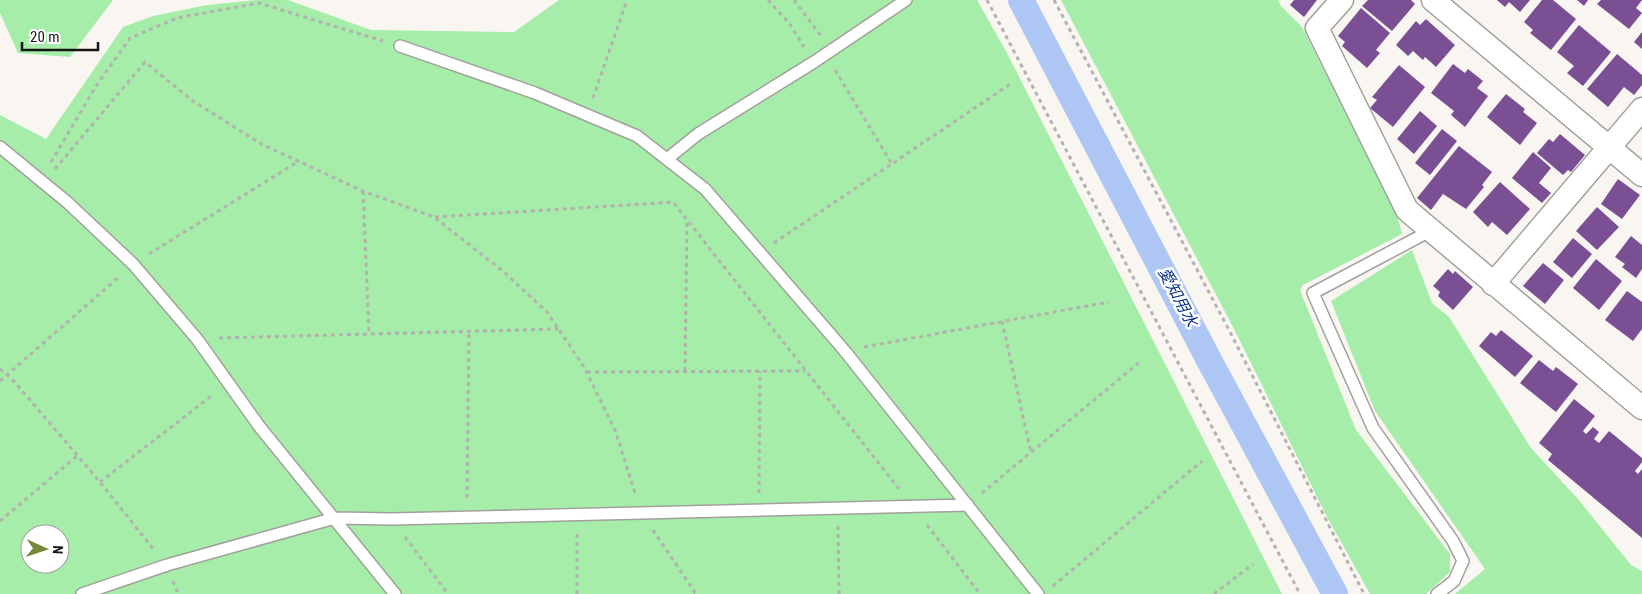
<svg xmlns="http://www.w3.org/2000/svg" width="1642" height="594" font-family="'Roboto Condensed','Noto Sans JP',sans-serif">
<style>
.green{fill:#a6eda9;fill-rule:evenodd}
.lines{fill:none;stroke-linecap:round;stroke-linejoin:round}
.canal{stroke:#adc6f4;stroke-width:26}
.building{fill:#7b4f94}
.service-casing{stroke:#a2a09d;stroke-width:14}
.minor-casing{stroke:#a2a09d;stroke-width:25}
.path{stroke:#b4b2af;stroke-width:3;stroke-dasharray:4 4;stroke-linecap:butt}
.service{stroke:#fff;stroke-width:11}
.minor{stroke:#fff;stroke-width:22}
.labels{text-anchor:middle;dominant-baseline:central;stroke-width:5;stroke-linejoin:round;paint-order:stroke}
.water-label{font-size:16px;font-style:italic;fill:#073083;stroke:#fff}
</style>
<rect width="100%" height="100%" fill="#f9f6f2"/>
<path class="green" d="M 0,0 L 113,0 L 70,57 L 18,53 L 0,13 Z
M 257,0 L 288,0 L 371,30 L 514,32 L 559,0 L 977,0 L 1007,53 L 1282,594 L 0,594 L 0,115 L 46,139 L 123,27 L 153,16 L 207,5 ZM 30,534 L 60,534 L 60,564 L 30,564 Z
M 1061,0 L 1278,0 L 1281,6 L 1302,27 L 1397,215 L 1402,234 L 1303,285 L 1300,290 L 1356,430 L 1450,554 L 1450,572 L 1426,594 L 1370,594 L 1326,515 L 1234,329 Z
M 1412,250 L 1432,303 L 1449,317 L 1531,448 L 1578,499 L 1631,565 L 1642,571 L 1642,594 L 1455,594 L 1485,569 L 1375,411 L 1331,301 Z"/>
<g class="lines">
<path class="canal" d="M 1021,0 L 1209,360 L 1335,594"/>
</g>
<path class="building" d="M 1294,0 L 1317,0 L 1304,17 L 1290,5 Z
M 1368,0 L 1411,0 L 1415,4 L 1392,31 L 1362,6 Z
M 1497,0 L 1530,0 L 1520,12 L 1509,2 L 1505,7 Z
M 1542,0 L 1553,0 L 1576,19 L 1551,50 L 1530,33 L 1533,30 L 1524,22 Z
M 1577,0 L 1588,0 L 1584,6 Z
M 1601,0 L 1642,0 L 1636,8 L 1642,13 L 1629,29 L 1597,4 Z
M 1361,8 L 1390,33 L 1376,50 L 1380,53 L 1367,68 L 1342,46 L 1345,42 L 1338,36 Z
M 1426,19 L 1455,45 L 1436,67 L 1425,57 L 1423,60 L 1413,51 L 1408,56 L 1396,45 L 1416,21 L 1420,25 Z
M 1579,25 L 1611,52 L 1583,86 L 1567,73 L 1574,66 L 1557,52 Z
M 1642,32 L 1642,49 L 1634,42 Z
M 1617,54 L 1642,75 L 1642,85 L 1634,95 L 1624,87 L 1608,107 L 1587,89 Z
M 1453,64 L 1465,73 L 1468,69 L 1483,81 L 1477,88 L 1488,96 L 1465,127 L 1451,115 L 1454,111 L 1431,93 Z
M 1399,65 L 1425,87 L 1393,127 L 1370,108 L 1377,100 L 1372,97 Z
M 1506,94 L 1525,109 L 1523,112 L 1537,123 L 1520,145 L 1487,117 Z
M 1420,111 L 1437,126 L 1414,154 L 1397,139 Z
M 1442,129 L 1457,141 L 1430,175 L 1415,163 Z
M 1560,134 L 1585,155 L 1571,172 L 1568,170 L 1563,175 L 1537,153 L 1549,139 L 1553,142 Z
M 1459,146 L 1492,172 L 1482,185 L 1484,187 L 1466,209 L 1443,194 L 1431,210 L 1417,198 Z
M 1533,152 L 1551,168 L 1539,183 L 1551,193 L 1542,203 L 1512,178 Z
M 1618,179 L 1640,195 L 1622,219 L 1601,204 Z
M 1500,182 L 1530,209 L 1507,235 L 1492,222 L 1488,227 L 1473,212 Z
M 1597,207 L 1619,227 L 1597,250 L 1576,231 Z
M 1631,236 L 1642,245 L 1642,269 L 1636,278 L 1622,267 L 1625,264 L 1615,257 Z
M 1573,238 L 1592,254 L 1572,278 L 1553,262 Z
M 1596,259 L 1622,281 L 1599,310 L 1573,288 Z
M 1543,263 L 1564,280 L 1545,304 L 1523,286 Z
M 1448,269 L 1453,274 L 1455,271 L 1473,287 L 1453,310 L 1438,296 L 1440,292 L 1433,286 Z
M 1627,291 L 1642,302 L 1642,329 L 1633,341 L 1605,320 Z
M 1501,330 L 1533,356 L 1515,377 L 1479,346 L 1491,332 L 1496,336 Z
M 1539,360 L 1553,371 L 1556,367 L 1578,384 L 1556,412 L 1520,383 Z
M 1574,399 L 1595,416 L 1583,431 L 1586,434 L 1593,427 L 1599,432 L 1594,439 L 1599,443 L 1609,431 L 1642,458 L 1642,462 L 1635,471 L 1638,474 L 1642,469 L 1642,538 L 1548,460 L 1552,454 L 1539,443 Z"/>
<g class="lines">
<g class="service-casing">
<path id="service" d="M 400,46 L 535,93 L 637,136 L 705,189 L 844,350 L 1038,594
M 0,147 L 67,202 L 133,264 L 197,339 L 259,426 L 395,594
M 667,159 L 698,134 L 814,62 L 906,0
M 1430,231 L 1313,293 L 1373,428 L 1453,541 L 1463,561 L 1454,581 L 1437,594
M 82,594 L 167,565 L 335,518 L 392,519 L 968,505"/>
</g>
<g class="minor-casing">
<path id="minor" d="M 1342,0 L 1317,28 L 1407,210 L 1642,408
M 1433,0 L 1642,175
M 1493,284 L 1642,109"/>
</g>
<path class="path" d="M 768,0 L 789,23 L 804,47
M 794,0 L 821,36
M 987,0 L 1300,594
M 1054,0 L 1229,330 L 1364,594
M 835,70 L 892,164
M 593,98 L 627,0
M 51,162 L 96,86 L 130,38 L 177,18 L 259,3 L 383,41
M 55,169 L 145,62 L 193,101 L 261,144 L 363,191 L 434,217 L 504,272 L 547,312 L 584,367 L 615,430 L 636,496
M 363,191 L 369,334
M 435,217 L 673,202 L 899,489
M 774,243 L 1012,83
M 149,254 L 299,161
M 1002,321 L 1031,453
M 219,338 L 558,329
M 864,347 L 1109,302
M 0,369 L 12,379 L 100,482 L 154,550
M 685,371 L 687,220
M 587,372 L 805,371
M 0,381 L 120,276
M 100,482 L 214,394
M 759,493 L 760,371
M 982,493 L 1141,361
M 467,498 L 469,331
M 0,521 L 77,456
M 927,525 L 980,594
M 838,526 L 839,594
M 653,530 L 696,594
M 405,537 L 448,594
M 173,581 L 178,594
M 1053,586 L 1202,461
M 577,594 L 577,532
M 1214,594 L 1253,564"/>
<use href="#service" class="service"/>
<use href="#minor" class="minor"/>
</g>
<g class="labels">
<g class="water-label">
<text transform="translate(1178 297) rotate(62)">愛知用水</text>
</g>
</g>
<g transform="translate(45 549) rotate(93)"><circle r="24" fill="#ffffff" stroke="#a2a2a1"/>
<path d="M0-4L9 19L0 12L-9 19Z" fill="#778938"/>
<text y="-8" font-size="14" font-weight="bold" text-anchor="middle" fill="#171615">N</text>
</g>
<path d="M22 42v8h76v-8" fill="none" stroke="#171615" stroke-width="2.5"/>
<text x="30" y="42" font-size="15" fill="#171615" stroke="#ffffff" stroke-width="4" paint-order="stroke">20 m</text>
</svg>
